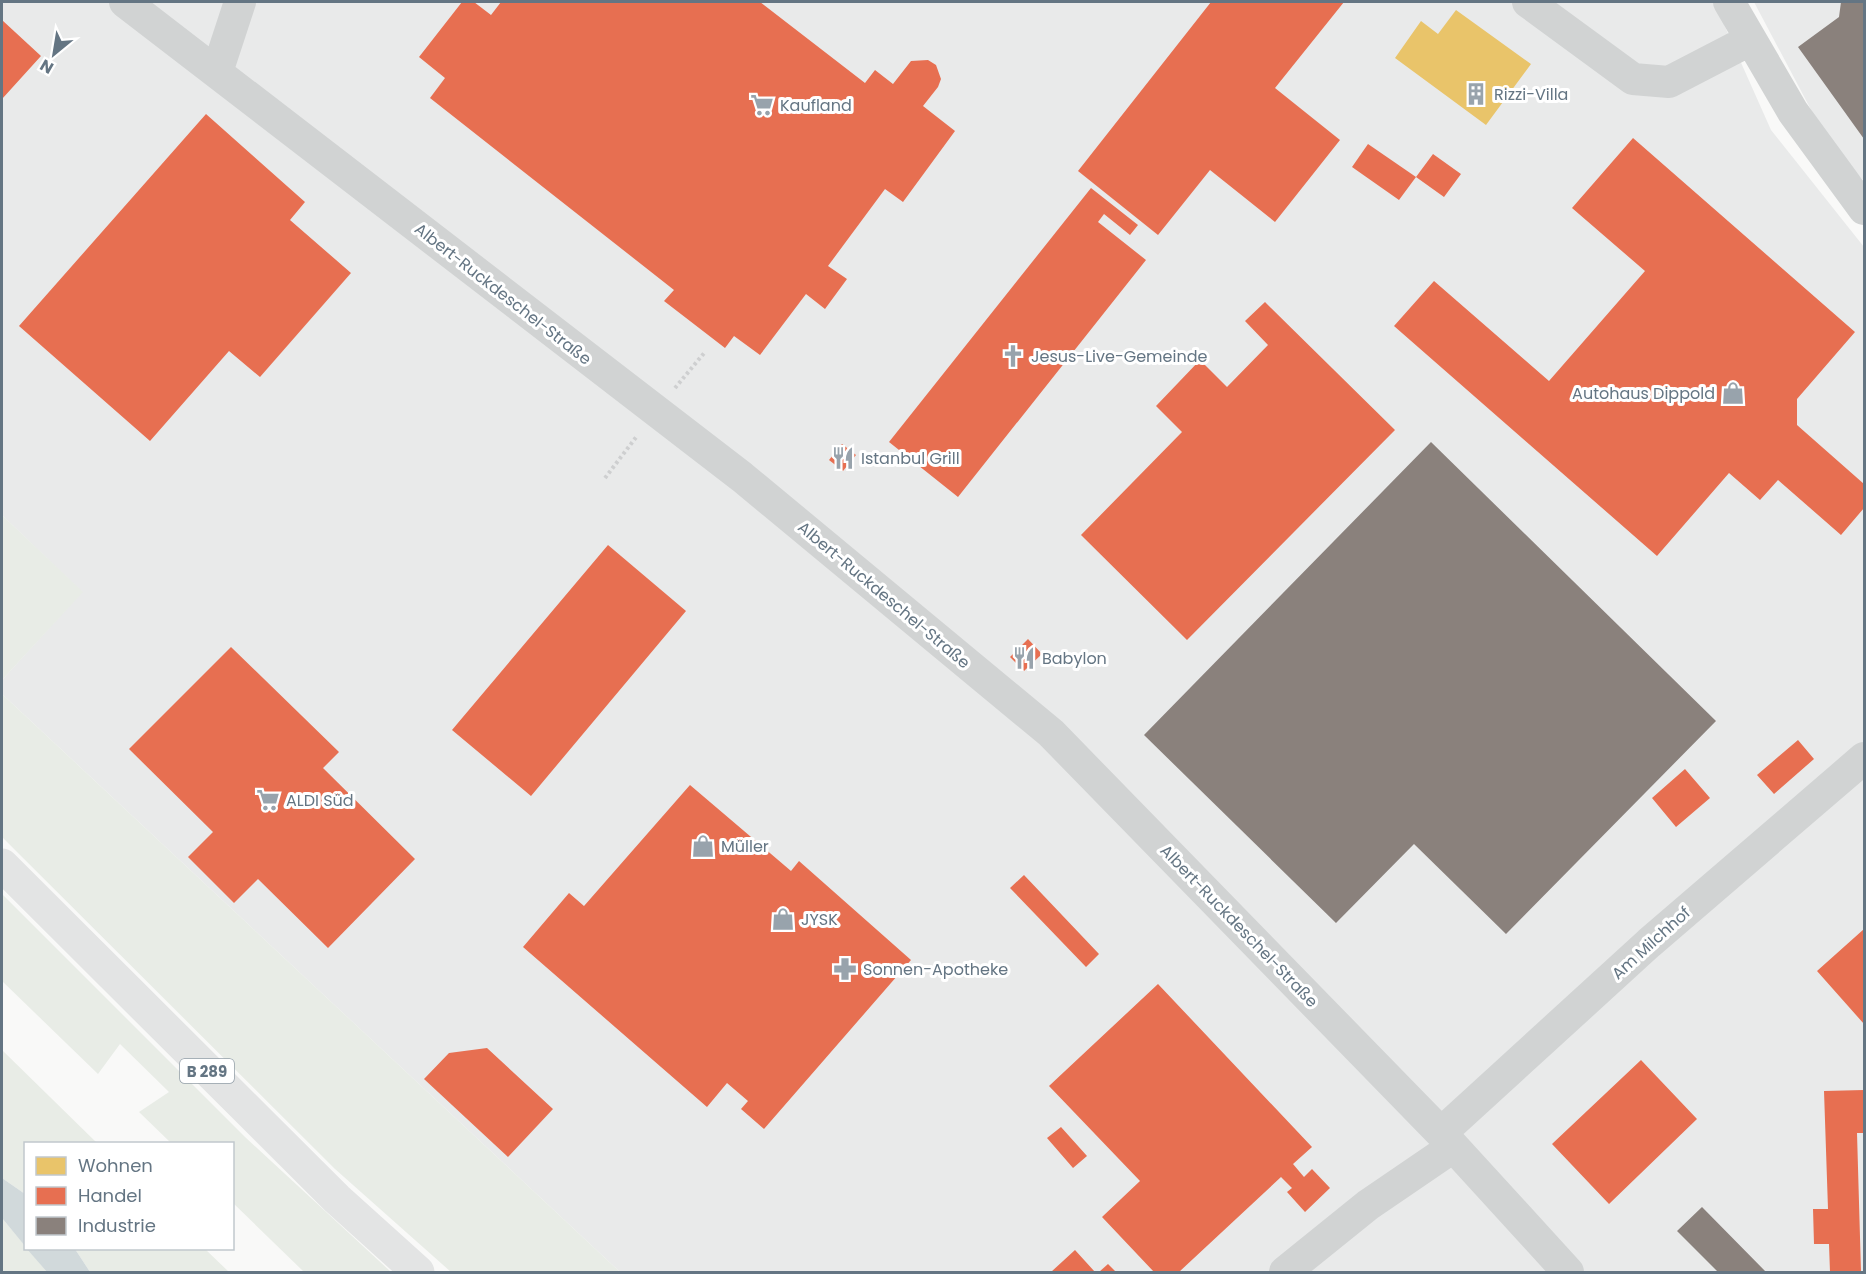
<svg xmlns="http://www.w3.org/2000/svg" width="1866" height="1274" font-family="Poppins,sans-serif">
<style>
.built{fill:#e9eaea}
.green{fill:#e8ece6}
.water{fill:#d1d9db}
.homes{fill:#e9c46a}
.shops{fill:#e76f51}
.industry{fill:#8a817c}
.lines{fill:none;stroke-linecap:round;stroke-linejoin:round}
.path{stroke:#cecfd0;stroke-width:4;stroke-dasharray:3 3;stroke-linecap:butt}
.minor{stroke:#d1d3d3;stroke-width:32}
.highway{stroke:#e3e4e4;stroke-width:33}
.labels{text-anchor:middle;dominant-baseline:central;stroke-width:6;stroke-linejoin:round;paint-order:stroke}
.shield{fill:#fff;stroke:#929ea8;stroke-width:1.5}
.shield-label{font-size:15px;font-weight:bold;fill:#647583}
.poi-label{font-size:16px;fill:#647583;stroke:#fff;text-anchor:start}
.street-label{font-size:16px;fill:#647583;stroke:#fff}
</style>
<rect width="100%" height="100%" fill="#f9f9f8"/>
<path class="built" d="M 2,2 L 1714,2 L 1771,130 L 1864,247 L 1864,1272 L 620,1272 L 2,694 L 2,680 L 82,592 L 2,515 Z
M 1754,2 L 1864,2 L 1864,181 L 1827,140 Z"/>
<path class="green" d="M 2,515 L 83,592 L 2,680 Z
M 2,694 L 620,1272 L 451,1272 L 335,1169 L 2,837 Z
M 2,894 L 245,1137 L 391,1272 L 304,1272 L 233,1203 L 232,1144 L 171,1143 L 139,1112 L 169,1092 L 120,1044 L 98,1074 L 2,981 Z
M 2,1050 L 97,1143 L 26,1144 L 25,1194 L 2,1178 Z
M 2,1218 L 47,1272 L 2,1272 Z
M 75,1249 L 205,1249 L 229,1272 L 90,1272 Z"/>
<path class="water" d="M 2,1178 L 25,1194 L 25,1246 L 2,1218 Z
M 27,1249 L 75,1249 L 90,1272 L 47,1272 Z"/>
<path class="homes" d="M 1456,10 L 1531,64 L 1486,125 L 1395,58 L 1421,21 L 1438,34 Z"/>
<path class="shops" d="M 462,2 L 474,2 L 491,15 L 501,2 L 760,2 L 865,83 L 875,70 L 893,84 L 911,61 L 928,60 L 936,65 L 941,79 L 938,87 L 923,106 L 955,131 L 903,202 L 885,189 L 828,266 L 847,279 L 825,309 L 806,294 L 760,355 L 734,336 L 725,348 L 664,301 L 674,290 L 430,98 L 445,78 L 419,57 Z
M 1211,2 L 1344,2 L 1275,88 L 1340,140 L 1275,222 L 1210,170 L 1158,235 L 1078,171 Z
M 2,20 L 41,56 L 2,99 Z
M 206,114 L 305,202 L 290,220 L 351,273 L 260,377 L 229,351 L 150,441 L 19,326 Z
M 1633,138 L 1855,332 L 1797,399 L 1797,425 L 1864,484 L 1864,508 L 1841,535 L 1778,480 L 1760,500 L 1729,473 L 1657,556 L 1394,326 L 1434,281 L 1549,381 L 1645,271 L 1572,208 Z
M 1368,144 L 1416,177 L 1399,200 L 1352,167 Z
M 1433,154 L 1461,174 L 1444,197 L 1416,177 Z
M 1091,188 L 1138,225 L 1130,235 L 1104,214 L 1098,222 L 1146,260 L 958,497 L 889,442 Z
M 1265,302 L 1395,430 L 1187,640 L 1081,535 L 1182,432 L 1156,406 L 1200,360 L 1227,387 L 1268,345 L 1245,321 Z
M 842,444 L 856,455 L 843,471 L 829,460 Z
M 608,545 L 686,611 L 531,796 L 452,730 Z
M 1028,639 L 1042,654 L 1024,671 L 1010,657 Z
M 231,647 L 339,752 L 323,768 L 415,859 L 328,948 L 258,879 L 234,903 L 188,857 L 213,832 L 129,749 Z
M 1798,740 L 1814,759 L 1774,794 L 1757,775 Z
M 1685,769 L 1710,798 L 1676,827 L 1652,798 Z
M 690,785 L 791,871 L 799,861 L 911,960 L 764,1129 L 741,1109 L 748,1101 L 727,1083 L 707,1107 L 523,947 L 569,893 L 584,906 Z
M 1024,875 L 1099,954 L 1086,967 L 1010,888 Z
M 1864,929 L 1864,1024 L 1817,971 Z
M 1158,984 L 1312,1147 L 1293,1164 L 1304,1177 L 1312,1169 L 1330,1188 L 1305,1212 L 1287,1192 L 1292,1188 L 1281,1177 L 1179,1272 L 1154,1272 L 1102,1217 L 1140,1181 L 1049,1086 Z
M 487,1048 L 553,1109 L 508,1157 L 424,1079 L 449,1053 Z
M 1641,1060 L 1697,1119 L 1609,1204 L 1552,1144 Z
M 1864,1090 L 1864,1133 L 1857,1133 L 1861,1272 L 1830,1272 L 1829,1244 L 1814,1244 L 1813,1209 L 1828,1209 L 1824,1091 Z
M 1061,1127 L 1087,1156 L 1073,1168 L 1047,1138 Z
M 1075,1250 L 1095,1272 L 1051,1272 Z
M 1108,1264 L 1116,1272 L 1099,1272 Z"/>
<path class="industry" d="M 1841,2 L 1864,2 L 1864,139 L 1798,47 L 1839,17 Z
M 1431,442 L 1716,721 L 1506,934 L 1414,844 L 1336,923 L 1144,735 Z
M 1702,1207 L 1766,1272 L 1718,1272 L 1677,1231 Z"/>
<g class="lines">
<path class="path" d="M 675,388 L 705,352
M 605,478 L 637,436"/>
<path class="minor" d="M 125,2 L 742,477 L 1051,733 L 1441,1133 L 1568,1272
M 1528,2 L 1633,79 L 1669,82 L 1750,40
M 1729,2 L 1793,112 L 1864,209
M 217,72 L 240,2
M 1441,1133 L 1649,943 L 1864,758
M 1285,1272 L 1368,1205 L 1453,1147"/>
<path class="highway" d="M 2,865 L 337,1199 L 418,1272"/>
</g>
<defs>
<g id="building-bare" transform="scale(1.8)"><path d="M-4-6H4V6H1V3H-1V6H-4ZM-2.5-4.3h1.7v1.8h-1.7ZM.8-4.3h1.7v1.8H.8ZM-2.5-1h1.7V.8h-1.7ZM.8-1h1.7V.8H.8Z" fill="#98a3ac" stroke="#fff" stroke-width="2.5" paint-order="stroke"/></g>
<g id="supermarket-bare" transform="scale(1.8)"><path d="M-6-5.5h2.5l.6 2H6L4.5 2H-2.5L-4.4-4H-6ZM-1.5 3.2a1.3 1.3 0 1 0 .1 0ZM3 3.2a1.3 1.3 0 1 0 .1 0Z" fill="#98a3ac" stroke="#fff" stroke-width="2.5" paint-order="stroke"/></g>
<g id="church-bare" transform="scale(1.8)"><path d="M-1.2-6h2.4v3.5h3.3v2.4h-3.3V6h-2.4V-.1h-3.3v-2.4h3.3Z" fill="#98a3ac" stroke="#fff" stroke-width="2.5" paint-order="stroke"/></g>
<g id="shop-bare" transform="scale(1.8)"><path d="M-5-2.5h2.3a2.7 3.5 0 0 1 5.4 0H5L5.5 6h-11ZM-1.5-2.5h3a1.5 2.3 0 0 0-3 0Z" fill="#98a3ac" stroke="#fff" stroke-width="2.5" paint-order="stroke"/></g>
<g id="restaurant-bare" transform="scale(1.8)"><path d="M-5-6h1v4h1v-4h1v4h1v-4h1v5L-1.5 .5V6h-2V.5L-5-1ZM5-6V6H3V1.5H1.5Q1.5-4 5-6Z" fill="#98a3ac" stroke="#fff" stroke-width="2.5" paint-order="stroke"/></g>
<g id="pharmacy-bare" transform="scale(1.8)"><path d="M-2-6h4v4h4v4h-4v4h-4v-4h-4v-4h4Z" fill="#98a3ac" stroke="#fff" stroke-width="2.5" paint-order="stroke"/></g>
</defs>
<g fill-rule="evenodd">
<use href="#building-bare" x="1476" y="94"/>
<use href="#supermarket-bare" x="762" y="105"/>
<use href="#church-bare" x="1013" y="356"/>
<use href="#shop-bare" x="1733" y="393"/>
<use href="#restaurant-bare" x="843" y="458"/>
<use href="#restaurant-bare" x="1024" y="658"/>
<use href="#supermarket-bare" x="268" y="800"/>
<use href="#shop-bare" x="703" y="846"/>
<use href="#shop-bare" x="783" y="919"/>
<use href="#pharmacy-bare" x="845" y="969"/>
</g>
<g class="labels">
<rect class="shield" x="180" y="1059" width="54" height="24" rx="4.5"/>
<g class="shield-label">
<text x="207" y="1071">B 289</text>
</g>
<g class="poi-label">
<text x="1494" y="94">Rizzi-Villa</text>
<text x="780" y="105">Kaufland</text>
<text x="1031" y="356">Jesus-Live-Gemeinde</text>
<text x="1715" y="393" text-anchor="end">Autohaus Dippold</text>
<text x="861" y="458">Istanbul Grill</text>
<text x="1042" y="658">Babylon</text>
<text x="286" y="800">ALDI Süd</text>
<text x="721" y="846">Müller</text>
<text x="801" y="919">JYSK</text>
<text x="863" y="969">Sonnen-Apotheke</text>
</g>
<g class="street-label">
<text transform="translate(503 294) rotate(38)">Albert-Ruckdeschel-Straße</text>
<text transform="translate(884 595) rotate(40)">Albert-Ruckdeschel-Straße</text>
<text transform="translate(1239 926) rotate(46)">Albert-Ruckdeschel-Straße</text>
<text transform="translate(1651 943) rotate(-42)">Am Milchhof</text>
</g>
</g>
<rect width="1866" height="1274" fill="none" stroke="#647583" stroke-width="6"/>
<rect x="24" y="1142" width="210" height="108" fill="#ffffff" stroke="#c1c8cd" stroke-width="1.5"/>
<rect x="36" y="1157" width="30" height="18" fill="#e9c46a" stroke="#c1c8cd" stroke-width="1.5"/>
<text x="78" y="1172" font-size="18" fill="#647583">Wohnen</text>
<rect x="36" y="1187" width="30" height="18" fill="#e76f51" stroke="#c1c8cd" stroke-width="1.5"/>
<text x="78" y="1202" font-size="18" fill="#647583">Handel</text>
<rect x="36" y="1217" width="30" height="18" fill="#8a817c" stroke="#c1c8cd" stroke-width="1.5"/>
<text x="78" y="1232" font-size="18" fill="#647583">Industrie</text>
<g transform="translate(54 54) rotate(210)" stroke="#ffffff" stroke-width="4.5" paint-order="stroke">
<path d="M0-4.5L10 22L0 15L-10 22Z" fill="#647583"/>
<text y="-9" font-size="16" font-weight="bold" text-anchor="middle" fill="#647583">N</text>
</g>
</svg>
